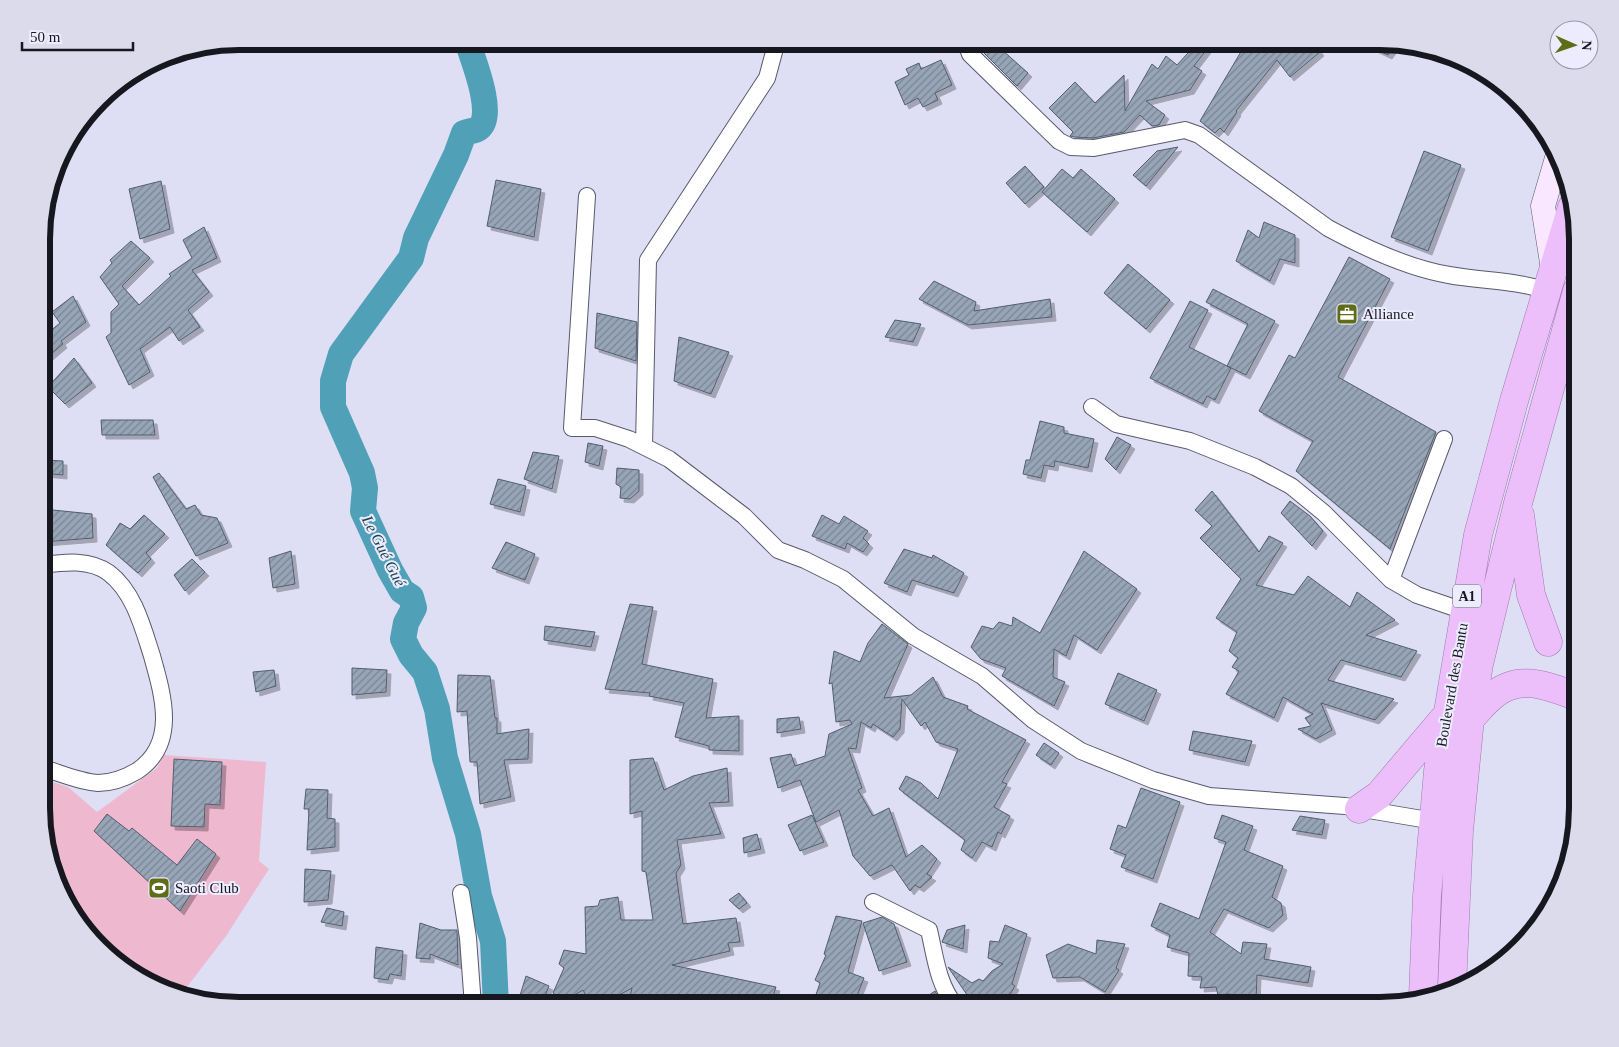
<svg xmlns="http://www.w3.org/2000/svg" width="1619" height="1047" font-family="Georgia,serif">
<style>
.green{fill:#eeb8cf}
.lines{fill:none;stroke-linecap:round;stroke-linejoin:round}
.river{stroke:#50a1b7;stroke-width:26}
.building{fill:url(#building-hatch);stroke:#515e6d;filter:url(#shadow)}
.minor-casing{stroke:#59596c;stroke-width:18}
.secondary-casing{stroke:#59596c;stroke-width:25}
.trunk-casing{stroke:#9f7aad;stroke-width:29}
.minor{stroke:#fff;stroke-width:16}
.secondary{stroke:#f8e7fe;stroke-width:24}
.trunk{stroke:#ecbffb;stroke-width:28}
.labels{text-anchor:middle;dominant-baseline:central;stroke-width:4;stroke-linejoin:round;paint-order:stroke}
.shield{fill:#ececfe;stroke:#575762;stroke-width:1}
.shield-label{font-size:14px;font-weight:bold;fill:#17171f}
.poi-label{font-size:15px;fill:#17171f;stroke:#ececfe;text-anchor:start}
.street-label{font-size:15px;fill:#17171f;stroke:#ececfe}
.water-label{font-size:16px;font-style:italic;fill:#1e434e;stroke:#ececfe}
.rim{fill:none;stroke:#17171f;stroke-width:6}
</style>
<defs>
<pattern id="building-hatch" width="6" height="6" patternUnits="userSpaceOnUse" patternTransform="scale(1.25)"><rect width="6" height="6" fill="#97a5b6"/><path d="M-1 1l2-2M0 6l6-6M5 7l2-2" fill="none" stroke="#7a8593"/></pattern>
<filter id="shadow"><feDropShadow dx="4" dy="4" stdDeviation="0" flood-color="#0004"/></filter>
</defs>
<rect width="100%" height="100%" fill="#dedff5"/>
<path class="green" d="M 164,755 L 266,762 L 259,861 L 269,869 L 226,936 L 180,996 L 129,972 L 68,907 L 43,833 L 43,779 L 68,787 L 97,812 L 157,768 Z"/>
<g class="lines">
<path class="river" d="M 467,41 C 472,57 496,115 479,128 C 476,131 469,131 464,133 L 456,155 L 416,238 L 411,258 L 341,354 L 333,381 L 333,407 L 362,473 L 365,488 L 363,511 L 390,570 L 402,591 L 411,597 L 414,608 L 406,623 L 403,639 L 411,655 L 425,672 L 437,709 L 445,758 L 468,834 L 479,896 L 493,941 L 496,1006"/>
</g>
<path class="building" d="M 978,41 L 992,41 L 1028,73 L 1017,86 L 979,48 Z
M 1199,41 L 1213,41 L 1194,66 L 1202,71 L 1190,90 L 1146,101 L 1165,115 L 1159,125 L 1152,126 L 1140,115 L 1124,132 L 1093,138 L 1074,137 L 1070,136 L 1073,132 L 1049,108 L 1075,82 L 1095,103 L 1124,75 L 1125,111 L 1152,64 L 1158,69 L 1166,56 L 1177,65 Z
M 1268,41 L 1311,41 L 1320,52 L 1290,77 L 1277,60 L 1236,111 L 1237,112 L 1224,132 L 1220,128 L 1215,133 L 1200,121 L 1242,50 L 1252,42 L 1260,48 Z
M 1358,41 L 1380,41 L 1396,44 L 1388,55 Z
M 941,60 L 952,85 L 935,93 L 938,100 L 923,107 L 918,98 L 905,105 L 895,82 L 909,75 L 906,69 L 919,63 L 921,69 Z
M 1178,147 L 1146,186 L 1133,175 L 1157,151 Z
M 1424,151 L 1461,165 L 1428,251 L 1391,237 Z
M 1025,166 L 1044,187 L 1025,204 L 1006,183 Z
M 1062,169 L 1073,178 L 1081,169 L 1115,199 L 1087,232 L 1042,192 Z
M 496,180 L 541,189 L 534,237 L 487,226 Z
M 161,181 L 170,229 L 140,239 L 129,189 Z
M 1264,222 L 1295,235 L 1295,263 L 1280,259 L 1270,281 L 1236,261 L 1248,230 L 1259,238 Z
M 204,227 L 217,258 L 192,270 L 209,292 L 188,310 L 200,327 L 179,341 L 170,327 L 140,349 L 150,372 L 129,385 L 106,337 L 111,333 L 111,312 L 119,304 L 100,277 L 112,263 L 110,260 L 131,241 L 150,258 L 122,286 L 139,305 L 171,276 L 169,274 L 192,258 L 183,240 Z
M 1349,257 L 1390,279 L 1338,377 L 1436,432 L 1390,549 L 1296,471 L 1313,441 L 1259,411 L 1289,355 L 1295,358 Z
M 1128,264 L 1170,300 L 1146,329 L 1104,293 Z
M 934,281 L 976,302 L 974,311 L 1050,299 L 1052,317 L 968,325 L 919,299 Z
M 1213,289 L 1275,321 L 1246,375 L 1227,366 L 1248,324 L 1206,302 Z
M 73,296 L 86,322 L 61,341 L 63,344 L 43,361 L 43,337 L 60,323 L 52,312 Z
M 1190,301 L 1208,310 L 1189,347 L 1231,368 L 1215,400 L 1207,396 L 1203,404 L 1150,378 Z
M 597,313 L 637,322 L 636,361 L 595,348 Z
M 895,320 L 921,324 L 913,342 L 885,337 Z
M 679,337 L 729,352 L 711,394 L 674,381 Z
M 74,358 L 92,383 L 65,404 L 48,387 Z
M 101,420 L 153,420 L 155,435 L 102,435 Z
M 1040,421 L 1064,427 L 1064,433 L 1094,439 L 1088,468 L 1055,461 L 1054,467 L 1044,465 L 1041,478 L 1023,474 L 1026,460 L 1030,460 Z
M 1117,437 L 1131,445 L 1116,470 L 1105,459 Z
M 588,443 L 603,446 L 599,466 L 585,462 Z
M 533,452 L 559,456 L 552,489 L 524,479 Z
M 43,460 L 63,461 L 63,475 L 43,473 Z
M 617,468 L 639,470 L 639,491 L 630,499 L 620,498 L 621,487 L 616,484 Z
M 159,473 L 186,509 L 195,505 L 201,515 L 217,518 L 228,543 L 196,556 L 153,477 Z
M 498,479 L 526,486 L 520,512 L 490,504 Z
M 1212,491 L 1259,552 L 1269,536 L 1283,543 L 1256,585 L 1294,595 L 1308,576 L 1350,607 L 1357,592 L 1395,620 L 1366,635 L 1417,651 L 1401,677 L 1341,660 L 1328,680 L 1394,699 L 1375,720 L 1321,703 L 1332,730 L 1316,739 L 1298,729 L 1311,726 L 1305,718 L 1313,714 L 1283,697 L 1274,718 L 1226,694 L 1239,671 L 1232,667 L 1238,658 L 1229,651 L 1237,632 L 1216,618 L 1241,579 L 1200,538 L 1212,526 L 1195,510 Z
M 1290,501 L 1310,516 L 1323,531 L 1312,546 L 1281,513 Z
M 43,509 L 92,514 L 93,538 L 43,542 Z
M 144,515 L 165,534 L 146,553 L 151,559 L 138,573 L 106,545 L 120,523 L 130,529 Z
M 822,515 L 839,524 L 844,516 L 868,531 L 863,538 L 869,544 L 863,552 L 847,543 L 845,549 L 812,536 Z
M 506,542 L 535,554 L 525,580 L 492,568 Z
M 904,549 L 932,558 L 933,555 L 964,573 L 954,593 L 912,580 L 907,592 L 884,583 Z
M 291,551 L 295,584 L 273,588 L 269,558 Z
M 1084,551 L 1137,589 L 1097,650 L 1074,635 L 1066,656 L 1054,649 L 1053,677 L 1065,682 L 1054,706 L 1002,676 L 1006,668 L 981,659 L 971,647 L 982,626 L 993,629 L 999,622 L 1012,626 L 1013,617 L 1040,633 Z
M 192,559 L 205,572 L 185,591 L 174,575 Z
M 630,604 L 653,607 L 642,664 L 713,679 L 706,718 L 739,716 L 739,751 L 709,750 L 709,746 L 675,737 L 684,703 L 649,696 L 650,693 L 605,689 Z
M 882,624 L 908,644 L 884,698 L 911,695 L 933,677 L 943,697 L 968,706 L 967,709 L 1026,740 L 1002,782 L 1007,784 L 994,807 L 1010,816 L 1001,834 L 998,832 L 992,847 L 982,842 L 972,858 L 961,850 L 965,840 L 899,789 L 906,776 L 921,783 L 938,799 L 958,749 L 936,742 L 925,722 L 921,726 L 902,699 L 900,729 L 893,737 L 873,724 L 871,728 L 861,722 L 856,749 L 848,748 L 862,788 L 858,790 L 873,816 L 889,808 L 906,857 L 922,845 L 937,859 L 927,874 L 932,877 L 920,888 L 915,885 L 910,891 L 892,865 L 870,876 L 853,856 L 839,810 L 816,822 L 800,780 L 778,788 L 770,758 L 791,754 L 795,766 L 825,756 L 829,734 L 852,724 L 850,720 L 836,722 L 832,683 L 829,684 L 834,651 L 860,662 L 868,643 Z
M 545,626 L 595,632 L 591,647 L 544,640 Z
M 352,668 L 387,670 L 386,692 L 352,695 Z
M 274,670 L 276,686 L 256,692 L 253,672 Z
M 1118,673 L 1157,690 L 1144,721 L 1105,704 Z
M 458,675 L 490,676 L 495,718 L 497,718 L 497,734 L 529,729 L 528,759 L 504,760 L 511,797 L 480,804 L 477,762 L 470,762 L 467,711 L 457,712 Z
M 799,717 L 801,729 L 777,733 L 777,719 Z
M 1193,731 L 1252,741 L 1245,762 L 1189,750 Z
M 1044,743 L 1059,753 L 1051,765 L 1036,755 Z
M 653,758 L 664,790 L 693,776 L 727,768 L 729,802 L 709,803 L 721,834 L 677,840 L 681,865 L 676,873 L 683,924 L 736,918 L 740,942 L 728,943 L 730,951 L 672,965 L 776,987 L 770,1006 L 628,1006 L 632,988 L 612,999 L 602,994 L 591,1005 L 583,990 L 564,1001 L 553,993 L 564,968 L 559,964 L 564,950 L 586,954 L 585,907 L 598,906 L 600,900 L 618,897 L 621,920 L 653,920 L 646,872 L 642,871 L 642,811 L 630,814 L 630,760 Z
M 174,759 L 222,762 L 220,805 L 205,804 L 204,827 L 171,826 Z
M 1141,788 L 1180,802 L 1153,879 L 1121,867 L 1126,855 L 1110,849 L 1118,825 L 1126,828 Z
M 306,789 L 328,790 L 327,818 L 335,819 L 335,847 L 307,850 L 309,809 L 304,809 Z
M 107,814 L 129,831 L 132,828 L 177,865 L 197,839 L 216,854 L 180,911 L 94,831 Z
M 812,815 L 824,842 L 800,851 L 788,825 Z
M 1222,815 L 1253,826 L 1244,850 L 1283,866 L 1272,897 L 1281,903 L 1283,915 L 1269,928 L 1224,909 L 1210,932 L 1241,954 L 1243,942 L 1267,944 L 1264,959 L 1311,967 L 1308,983 L 1257,975 L 1256,1001 L 1245,1005 L 1230,1005 L 1230,994 L 1218,995 L 1216,987 L 1200,988 L 1202,977 L 1188,976 L 1189,953 L 1167,947 L 1170,935 L 1151,926 L 1160,903 L 1199,919 L 1226,842 L 1214,838 Z
M 1300,816 L 1325,820 L 1322,835 L 1292,830 Z
M 757,834 L 761,849 L 744,853 L 743,838 Z
M 305,869 L 331,871 L 328,900 L 304,902 Z
M 739,893 L 747,903 L 739,909 L 729,900 Z
M 327,908 L 344,912 L 342,926 L 321,922 Z
M 836,916 L 862,921 L 848,972 L 864,978 L 853,1006 L 812,1006 L 820,983 L 815,980 L 826,955 L 824,954 Z
M 882,917 L 894,924 L 907,962 L 879,971 L 863,923 Z
M 420,923 L 441,930 L 457,930 L 458,965 L 430,954 L 430,959 L 416,958 Z
M 965,925 L 963,949 L 942,942 L 947,930 Z
M 1005,925 L 1027,934 L 1012,984 L 1015,986 L 1004,1005 L 974,1005 L 948,967 L 972,983 L 979,979 L 983,981 L 992,971 L 1003,964 L 988,958 L 990,941 L 999,942 Z
M 1097,940 L 1125,944 L 1116,968 L 1119,970 L 1105,992 L 1080,977 L 1053,978 L 1046,955 L 1068,944 L 1096,954 Z
M 376,947 L 403,951 L 401,976 L 390,974 L 388,980 L 374,978 Z
M 526,976 L 549,986 L 541,1006 L 531,1006 L 518,1002 Z
M 935,991 L 943,1006 L 913,1006 Z"/>
<g class="lines">
<g class="minor-casing">
<path id="minor" d="M 968,41 L 967,46 L 970,54 L 1059,141 L 1071,147 L 1094,148 L 1185,130 L 1199,135 L 1328,228 C 1365,248 1407,268 1449,275 C 1481,281 1516,280 1547,291
M 587,196 L 572,428 L 595,428 L 629,439 L 669,459 L 744,516 L 778,550 L 805,560 L 843,579 L 913,636 L 982,676 L 1033,720 L 1081,751 L 1153,780 L 1209,796 L 1345,806 L 1434,821
M 1092,407 L 1116,424 L 1190,441 L 1255,467 L 1291,486 L 1324,513 L 1391,580 L 1417,595 L 1464,611
M 644,445 L 648,260 L 767,78 L 777,41
M 43,565 C 65,562 90,559 109,573 C 134,592 143,628 152,656 C 163,695 178,744 137,771 C 125,778 112,783 98,783 C 80,782 60,773 43,768
M 1391,580 L 1444,439
M 461,893 L 468,938 L 473,1006
M 873,902 L 929,930 C 935,956 938,985 955,1005"/>
</g>
<g class="secondary-casing">
<path id="secondary" d="M 1553,269 L 1543,206 L 1557,158"/>
</g>
<g class="trunk-casing">
<path id="trunk" d="M 1520,515 L 1531,595 L 1548,642
M 1470,719 C 1478,711 1485,701 1495,694 C 1519,675 1545,685 1570,694
M 1359,809 L 1379,795 L 1445,717
M 1452,987 L 1459,831 L 1470,719 L 1479,664 L 1518,503 L 1577,291
M 1423,996 L 1427,896 L 1438,771 L 1478,535 L 1514,401 L 1572,207"/>
</g>
<use href="#minor" class="minor"/>
<use href="#secondary" class="secondary"/>
<use href="#trunk" class="trunk"/>
</g>
<defs>
<g id="office-square" transform="scale(1.125)"><rect x="-9" y="-9" width="18" height="18" rx="4" fill="#5f6d18" stroke="#ececfe"/><path d="M-6-3h4V-5.5h4V-3h4V5H-6ZM-1-4.5V-3h2v-1.5ZM-6 0V1H6V0Z" fill="#fff"/></g>
<g id="stadium-square" transform="scale(1.125)"><rect x="-9" y="-9" width="18" height="18" rx="4" fill="#5f6d18" stroke="#ececfe"/><path d="M0-5a6.5 5 0 1 0 0 10a6.5 5 0 1 0 0-10ZM-3.5-1.8h7v3.6h-7Z" fill="#fff"/></g>
</defs>
<g fill-rule="evenodd">
<use href="#office-square" x="1347" y="314"/>
<use href="#stadium-square" x="159" y="888"/>
</g>
<g class="labels">
<rect class="shield" x="1453" y="584.5" width="28" height="23" rx="4"/>
<g class="shield-label">
<text x="1467" y="596">A1</text>
</g>
<g class="poi-label">
<text x="1363" y="314">Alliance</text>
<text x="175" y="888">Saoti Club</text>
</g>
<g class="street-label">
<text transform="translate(1452 685) rotate(-80)">Boulevard des Bantu</text>
</g>
<g class="water-label">
<text transform="translate(384 551) rotate(63)">Le Gué Gué</text>
</g>
</g>
<path d="M0 0H1619V1047H0ZM239 50H1380A189 189 0 0 1 1569 239V808A189 189 0 0 1 1380 997H239A189 189 0 0 1 50 808V239A189 189 0 0 1 239 50Z" fill="#dbdbec" fill-rule="evenodd"/>
<path class="rim" d="M239 50H1380A189 189 0 0 1 1569 239V808A189 189 0 0 1 1380 997H239A189 189 0 0 1 50 808V239A189 189 0 0 1 239 50Z"/>
<g transform="translate(1574 45) rotate(92)"><circle r="24" fill="#ececfe" stroke="#9797a5"/>
<path d="M0-4L9 19L0 12L-9 19Z" fill="#5f6d18"/>
<text y="-8" font-size="14" font-weight="bold" text-anchor="middle" fill="#17171f">N</text>
</g>
<path d="M22 42v8h111v-8" fill="none" stroke="#17171f" stroke-width="2.5"/>
<text x="30" y="42" font-size="15" fill="#17171f" stroke="#ececfe" stroke-width="4" paint-order="stroke">50 m</text>
</svg>
